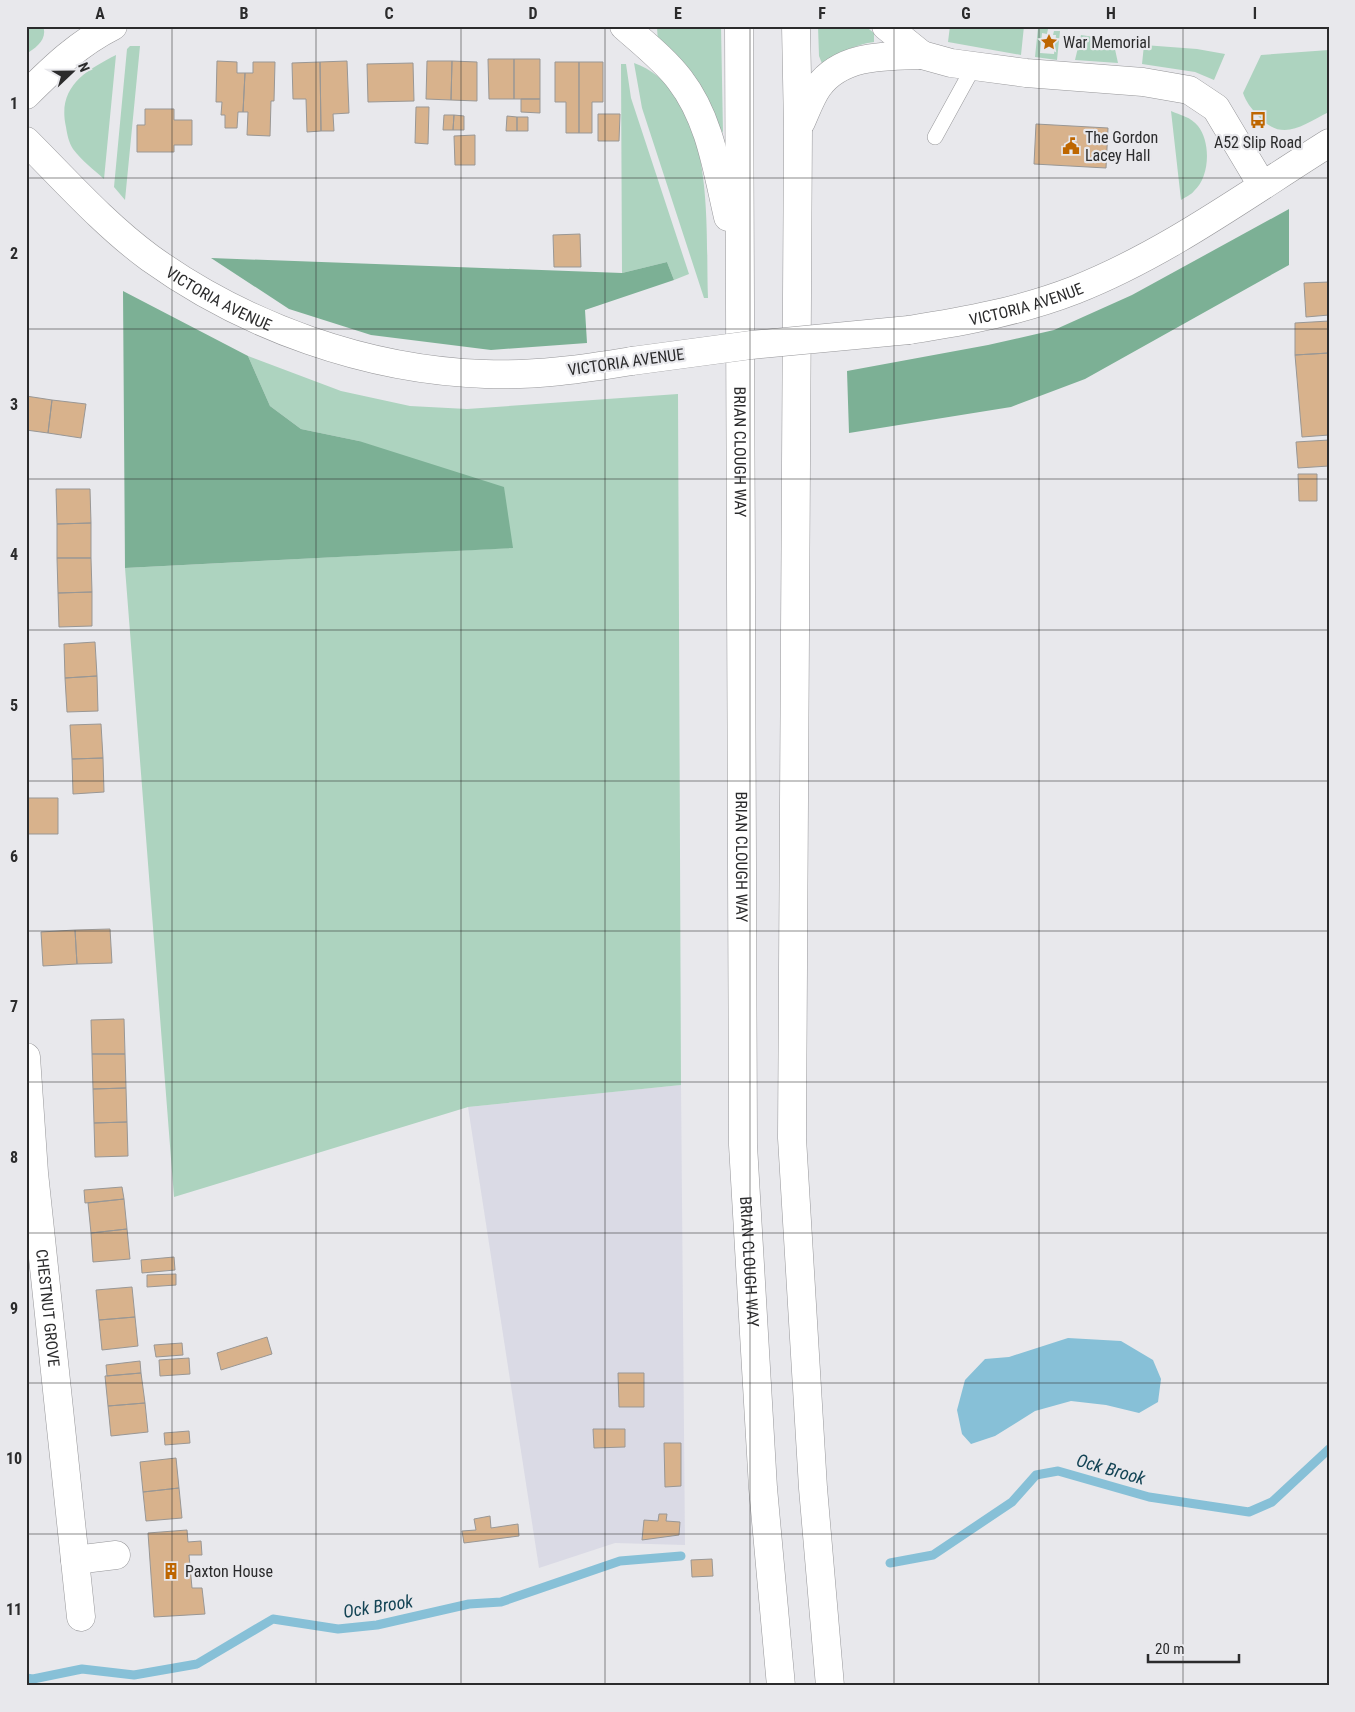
<svg xmlns="http://www.w3.org/2000/svg" width="1355" height="1712" font-family="'Roboto Condensed',sans-serif">
<style>
.built{fill:#dadae5}
.green{fill:#add3bf}
.forest{fill:#7cb095}
.water{fill:#87c0d7}
.lines{fill:none;stroke-linecap:round;stroke-linejoin:round}
.stream{stroke:#87c0d7;stroke-width:9}
.building{fill:#d8b28c;stroke:#999795}
.service-casing{stroke:#969699;stroke-width:16}
.minor-casing{stroke:#969699;stroke-width:29}
.tertiary-casing{stroke:#969699;stroke-width:29}
.trunk-casing{stroke:#969699;stroke-width:29}
.service{stroke:#fff;stroke-width:15}
.minor{stroke:#fff;stroke-width:28}
.tertiary{stroke:#fff;stroke-width:28}
.trunk{stroke:#fff;stroke-width:28}
.tertiary-bridge-casing{stroke:#969699;stroke-width:29;stroke-linecap:butt}
.tertiary-bridge{stroke:#fff;stroke-width:28}
.grid{fill:none;stroke:#2b2b2c;stroke-width:1;stroke-opacity:0.55}
.labels{text-anchor:middle;dominant-baseline:central;stroke-width:4.5;stroke-linejoin:round;paint-order:stroke}
.poi-label{font-size:16px;fill:#2b2b2c;stroke:#e8e8ec;text-anchor:start}
.street-label{font-size:16px;fill:#2b2b2c;stroke:#e8e8ec}
.water-label{font-size:18px;font-style:italic;fill:#144455;stroke:#e8e8ec}
.neatline{fill:none;stroke:#2b2b2c;stroke-width:2}
.grid-label{font-size:16px;text-anchor:middle;font-weight:bold;fill:#2b2b2c}
</style>
<rect width="100%" height="100%" fill="#e8e8ec"/>
<path class="built" d="M 681,1085 L 685,1545 L 615,1543 L 539,1568 L 468,1107 Z"/>
<path class="green" d="M 26,26 L 43,26 C 48,39 36,48 26,54 Z
M 721,26 L 723,133 L 698,87 L 658,43 L 657,27 Z
M 818,26 L 865,26 L 874,33 L 874,42 C 853,45 838,53 823,66 L 819,56 Z
M 950,26 L 1024,26 L 1021,55 L 948,42 Z
M 1038,28 L 1048,29 L 1047,34 L 1042,33 L 1040,53 L 1054,54 L 1056,35 L 1053,35 L 1054,31 L 1060,31 L 1057,60 L 1035,57 Z
M 1081,35 L 1113,40 L 1118,63 L 1075,60 Z
M 1144,45 L 1197,49 L 1225,54 L 1214,80 L 1195,72 L 1142,64 Z
M 130,46 L 140,46 L 125,200 L 114,187 L 127,49 Z
M 1329,50 L 1329,112 C 1302,125 1283,143 1258,116 C 1251,108 1246,102 1243,93 L 1261,55 Z
M 116,55 L 104,179 C 94,170 81,160 73,149 C 69,143 67,134 66,127 C 57,87 85,71 116,55 Z
M 634,63 C 718,94 705,226 708,298 L 704,298 L 642,108 Z
M 621,64 L 626,64 L 631,98 L 689,274 L 674,280 L 667,262 L 622,273 Z
M 1171,111 C 1180,115 1191,117 1198,126 C 1211,142 1210,177 1194,191 C 1191,195 1185,197 1181,200 Z
M 248,356 L 341,391 L 410,406 L 467,409 L 678,394 L 681,1085 L 468,1107 L 174,1197 L 125,568 L 512,548 L 359,441 L 301,429 L 270,406 Z"/>
<path class="forest" d="M 1289,209 L 1289,265 L 1085,379 L 1011,407 L 849,433 L 847,371 L 988,345 L 1054,330 L 1132,295 Z
M 211,258 L 622,273 L 667,262 L 674,280 L 585,310 L 587,343 L 491,350 L 371,335 L 289,309 Z
M 123,291 L 248,356 L 270,406 L 301,429 L 359,441 L 504,487 L 513,548 L 125,568 Z"/>
<path class="water" d="M 1068,1338 L 1121,1341 L 1153,1360 L 1161,1379 L 1158,1402 L 1139,1413 L 1106,1405 L 1071,1401 L 1035,1411 L 995,1436 L 971,1444 L 962,1434 L 957,1410 L 965,1380 L 985,1359 L 1009,1357 Z"/>
<g class="lines">
<path class="stream" d="M 890,1563 L 933,1555 L 1012,1502 L 1036,1475 L 1058,1471 L 1149,1497 L 1249,1512 L 1272,1502 L 1329,1449
M 26,1678 L 33,1679 L 82,1669 L 134,1675 L 197,1664 L 273,1619 L 338,1629 L 377,1625 L 469,1604 L 501,1602 L 620,1561 L 681,1556"/>
</g>
<path class="building" d="M 488,59 L 514,59 L 514,99 L 489,99 Z
M 514,59 L 540,59 L 540,99 L 514,99 Z
M 217,61 L 237,62 L 237,73 L 245,73 L 243,112 L 238,112 L 237,128 L 225,128 L 225,115 L 221,115 L 222,102 L 216,102 Z
M 347,61 L 349,113 L 333,114 L 334,131 L 321,131 L 320,62 Z
M 427,61 L 452,61 L 451,100 L 426,99 Z
M 452,61 L 477,62 L 477,101 L 451,100 Z
M 253,62 L 275,62 L 274,101 L 271,101 L 270,136 L 247,135 L 248,112 L 243,112 L 245,73 L 253,73 Z
M 320,62 L 321,131 L 307,132 L 306,99 L 293,99 L 292,63 Z
M 555,62 L 579,62 L 579,133 L 566,133 L 566,102 L 555,102 Z
M 579,62 L 603,62 L 603,102 L 592,102 L 592,133 L 579,133 Z
M 413,63 L 414,101 L 368,102 L 367,64 Z
M 521,99 L 540,99 L 540,113 L 521,112 Z
M 416,107 L 429,107 L 428,144 L 415,143 Z
M 145,109 L 174,109 L 174,120 L 192,120 L 192,145 L 174,145 L 174,152 L 137,152 L 137,125 L 145,125 Z
M 598,114 L 620,114 L 619,141 L 598,141 Z
M 444,115 L 454,115 L 453,130 L 443,130 Z
M 454,115 L 464,116 L 464,130 L 453,130 Z
M 507,116 L 517,117 L 517,131 L 506,131 Z
M 517,117 L 528,117 L 528,131 L 517,131 Z
M 1036,124 L 1108,128 L 1106,168 L 1034,164 Z
M 475,135 L 475,165 L 455,165 L 454,136 Z
M 580,234 L 581,267 L 554,267 L 553,235 Z
M 1329,282 L 1329,315 L 1306,317 L 1304,283 Z
M 1329,321 L 1329,353 L 1295,355 L 1295,323 Z
M 1329,353 L 1329,435 L 1302,437 L 1295,355 Z
M 26,396 L 52,400 L 48,433 L 26,430 Z
M 52,400 L 86,404 L 81,438 L 48,433 Z
M 1329,440 L 1329,466 L 1298,468 L 1296,442 Z
M 1298,474 L 1317,474 L 1317,501 L 1299,501 Z
M 56,489 L 90,489 L 91,523 L 57,524 Z
M 91,523 L 91,558 L 57,558 L 57,524 Z
M 57,558 L 91,558 L 92,592 L 58,593 Z
M 92,592 L 92,626 L 59,627 L 58,593 Z
M 95,642 L 97,676 L 65,678 L 64,644 Z
M 97,676 L 98,711 L 67,712 L 65,678 Z
M 101,724 L 103,758 L 72,759 L 70,725 Z
M 103,758 L 104,792 L 73,794 L 72,759 Z
M 26,798 L 58,798 L 58,834 L 26,834 Z
M 110,929 L 112,963 L 77,964 L 75,930 Z
M 75,930 L 77,964 L 43,966 L 41,932 Z
M 124,1019 L 125,1054 L 92,1054 L 91,1020 Z
M 92,1054 L 125,1054 L 126,1088 L 93,1089 Z
M 126,1088 L 127,1122 L 94,1123 L 93,1089 Z
M 127,1122 L 128,1156 L 95,1157 L 94,1123 Z
M 122,1187 L 124,1199 L 85,1203 L 84,1190 Z
M 124,1199 L 127,1229 L 91,1233 L 88,1203 Z
M 127,1229 L 130,1259 L 93,1262 L 91,1233 Z
M 174,1257 L 175,1270 L 142,1273 L 141,1260 Z
M 176,1274 L 176,1285 L 147,1287 L 147,1275 Z
M 132,1287 L 135,1317 L 99,1320 L 96,1290 Z
M 135,1317 L 138,1346 L 102,1350 L 99,1320 Z
M 267,1337 L 272,1354 L 221,1370 L 217,1353 Z
M 182,1343 L 183,1355 L 156,1357 L 154,1345 Z
M 189,1358 L 190,1374 L 160,1376 L 159,1360 Z
M 140,1361 L 141,1373 L 107,1376 L 106,1365 Z
M 141,1373 L 145,1403 L 108,1406 L 105,1376 Z
M 618,1373 L 644,1373 L 644,1407 L 619,1407 Z
M 145,1403 L 148,1432 L 111,1436 L 108,1406 Z
M 593,1429 L 625,1429 L 625,1447 L 594,1448 Z
M 189,1431 L 190,1443 L 165,1445 L 164,1433 Z
M 664,1443 L 681,1443 L 681,1486 L 665,1487 Z
M 176,1458 L 179,1488 L 143,1492 L 140,1462 Z
M 179,1488 L 182,1518 L 146,1521 L 143,1492 Z
M 659,1514 L 667,1514 L 666,1521 L 680,1522 L 679,1535 L 642,1540 L 644,1520 L 658,1521 Z
M 490,1516 L 491,1528 L 518,1524 L 519,1536 L 464,1543 L 462,1531 L 476,1530 L 474,1519 Z
M 187,1530 L 188,1542 L 201,1541 L 202,1555 L 189,1555 L 192,1588 L 202,1588 L 205,1614 L 154,1617 L 148,1533 Z
M 712,1559 L 713,1576 L 692,1577 L 691,1560 Z"/>
<g class="lines">
<g class="service-casing">
<path id="service" d="M 935,137 L 974,66"/>
</g>
<g class="minor-casing">
<g id="minor">
<path id="s1" d="M 26,1057 L 34,1173 L 81,1617"/>
<path d="M 75,1560 L 116,1555"/>
</g>
</g>
<g class="tertiary-casing">
<g id="tertiary">
<path d="M 922,55 L 951,63 L 1026,73 L 1143,82 L 1189,90 L 1216,108 L 1262,185"/>
<path d="M 26,95 C 53,68 79,43 113,26"/>
<path id="s2" d="M 26,141 C 66,181 105,225 150,258 C 246,327 367,370 485,374 C 535,376 583,369 632,361"/>
<path id="s3" d="M 909,330 C 966,321 1021,311 1075,290 C 1166,254 1246,195 1329,143"/>
</g>
</g>
<g class="trunk-casing">
<g id="trunk">
<path d="M 624,26 C 643,43 665,60 680,80 C 710,119 717,170 728,217"/>
<path id="s4" d="M 739,26 L 743,1145 L 763,1488 L 781,1686"/>
<path d="M 796,26 L 798,128 L 792,1138 L 813,1488 L 830,1686"/>
<path d="M 886,26 L 922,55"/>
<path d="M 801,122 C 806,111 811,97 818,87 C 842,54 886,56 922,55"/>
</g>
</g>
<use href="#service" class="service"/>
<use href="#minor" class="minor"/>
<use href="#tertiary" class="tertiary"/>
<use href="#trunk" class="trunk"/>
<g class="tertiary-bridge-casing">
<path id="tertiary-bridge" d="M 632,361 L 751,345 L 909,330"/>
</g>
<use href="#tertiary-bridge" class="tertiary-bridge"/>
</g>
<path class="grid" d="M 172,26 L 172,1686M 316,26 L 316,1686M 461,26 L 461,1686M 605,26 L 605,1686M 750,26 L 750,1686M 894,26 L 894,1686M 1039,26 L 1039,1686M 1183,26 L 1183,1686M 26,178 L 1329,178M 26,329 L 1329,329M 26,479 L 1329,479M 26,630 L 1329,630M 26,781 L 1329,781M 26,931 L 1329,931M 26,1082 L 1329,1082M 26,1233 L 1329,1233M 26,1383 L 1329,1383M 26,1534 L 1329,1534"/>
<defs>
<g id="sight-bare" transform="scale(1.35)"><path d="M0-6L1.8-2.2L6-1.7L2.9 1.2L3.7 5.4L0 3.3L-3.7 5.4L-2.9 1.2L-6-1.7L-1.8-2.2Z" fill="#be6600" stroke="#e8e8ec" stroke-width="2.5" paint-order="stroke"/></g>
<g id="bus-bare" transform="scale(1.35)"><path d="M-5-6H5V4H4V6H2V4H-2V6H-4V4H-5ZM-3.5-4V0h7V-4ZM-3.5 1.2v1.5H-2V1.2ZM2 1.2v1.5H3.5V1.2Z" fill="#be6600" stroke="#e8e8ec" stroke-width="2.5" paint-order="stroke"/></g>
<g id="civic-bare" transform="scale(1.35)"><path d="M-.6-6.5H3V-4.5H.6V-3L4-1V1h2V6H-6V1h2V-1L-.6-3ZM-1.2 2.5V6h2.4V2.5Z" fill="#be6600" stroke="#e8e8ec" stroke-width="2.5" paint-order="stroke"/></g>
<g id="building-bare" transform="scale(1.35)"><path d="M-4-6H4V6H1V3H-1V6H-4ZM-2.5-4.3h1.7v1.8h-1.7ZM.8-4.3h1.7v1.8H.8ZM-2.5-1h1.7V.8h-1.7ZM.8-1h1.7V.8H.8Z" fill="#be6600" stroke="#e8e8ec" stroke-width="2.5" paint-order="stroke"/></g>
</defs>
<g fill-rule="evenodd">
<use href="#sight-bare" x="1049" y="42"/>
<use href="#bus-bare" x="1258" y="120"/>
<use href="#civic-bare" x="1071" y="146"/>
<use href="#building-bare" x="171" y="1571"/>
</g>
<g class="labels">
<g class="poi-label">
<text x="1063" y="42">War Memorial</text>
<text x="1085" y="137">The Gordon<tspan x="1085" dy="18">Lacey Hall</tspan></text>
<text x="1258" y="142" text-anchor="middle">A52 Slip Road</text>
<text x="185" y="1571">Paxton House</text>
</g>
<g class="street-label">
<text stroke="none"><textPath href="#s2" startOffset="251">VICTORIA AVENUE</textPath></text>
<text stroke="none"><textPath href="#s3" startOffset="120">VICTORIA AVENUE</textPath></text>
<text transform="translate(626 362) rotate(-8)">VICTORIA AVENUE</text>
<text stroke="none"><textPath href="#s4" startOffset="426">BRIAN CLOUGH WAY</textPath></text>
<text stroke="none"><textPath href="#s4" startOffset="831">BRIAN CLOUGH WAY</textPath></text>
<text stroke="none"><textPath href="#s4" startOffset="1236">BRIAN CLOUGH WAY</textPath></text>
<text stroke="none"><textPath href="#s1" startOffset="252">CHESTNUT GROVE</textPath></text>
</g>
<g class="water-label">
<text transform="translate(1111 1469) rotate(16)">Ock Brook</text>
<text transform="translate(378 1606) rotate(-9)">Ock Brook</text>
</g>
</g>
<rect width="1355" height="1712" fill="none" stroke="#e8e8ec" stroke-width="55"/>
<g transform="translate(72 72) rotate(68)" stroke="#e8e8ec" stroke-width="4" paint-order="stroke">
<path d="M0-4L9 19L0 12L-9 19Z" fill="#2b2b2c"/>
<text y="-8" font-size="14" font-weight="bold" text-anchor="middle" fill="#2b2b2c">N</text>
</g>
<path d="M1148 1654v8h91v-8" fill="none" stroke="#2b2b2c" stroke-width="2.5"/>
<text x="1155" y="1654" font-size="15" fill="#2b2b2c" stroke="#e8e8ec" stroke-width="4" paint-order="stroke">20 m</text>
<rect x="28" y="28" width="1300" height="1656" class="neatline"/>
<g class="grid-label">
<text x="100" y="19">A</text>
<text x="244" y="19">B</text>
<text x="389" y="19">C</text>
<text x="533" y="19">D</text>
<text x="678" y="19">E</text>
<text x="822" y="19">F</text>
<text x="966" y="19">G</text>
<text x="1111" y="19">H</text>
<text x="1255" y="19">I</text>
<text x="14" y="109">1</text>
<text x="14" y="259">2</text>
<text x="14" y="410">3</text>
<text x="14" y="560">4</text>
<text x="14" y="711">5</text>
<text x="14" y="862">6</text>
<text x="14" y="1012">7</text>
<text x="14" y="1163">8</text>
<text x="14" y="1314">9</text>
<text x="14" y="1464">10</text>
<text x="14" y="1615">11</text>
</g>
</svg>
